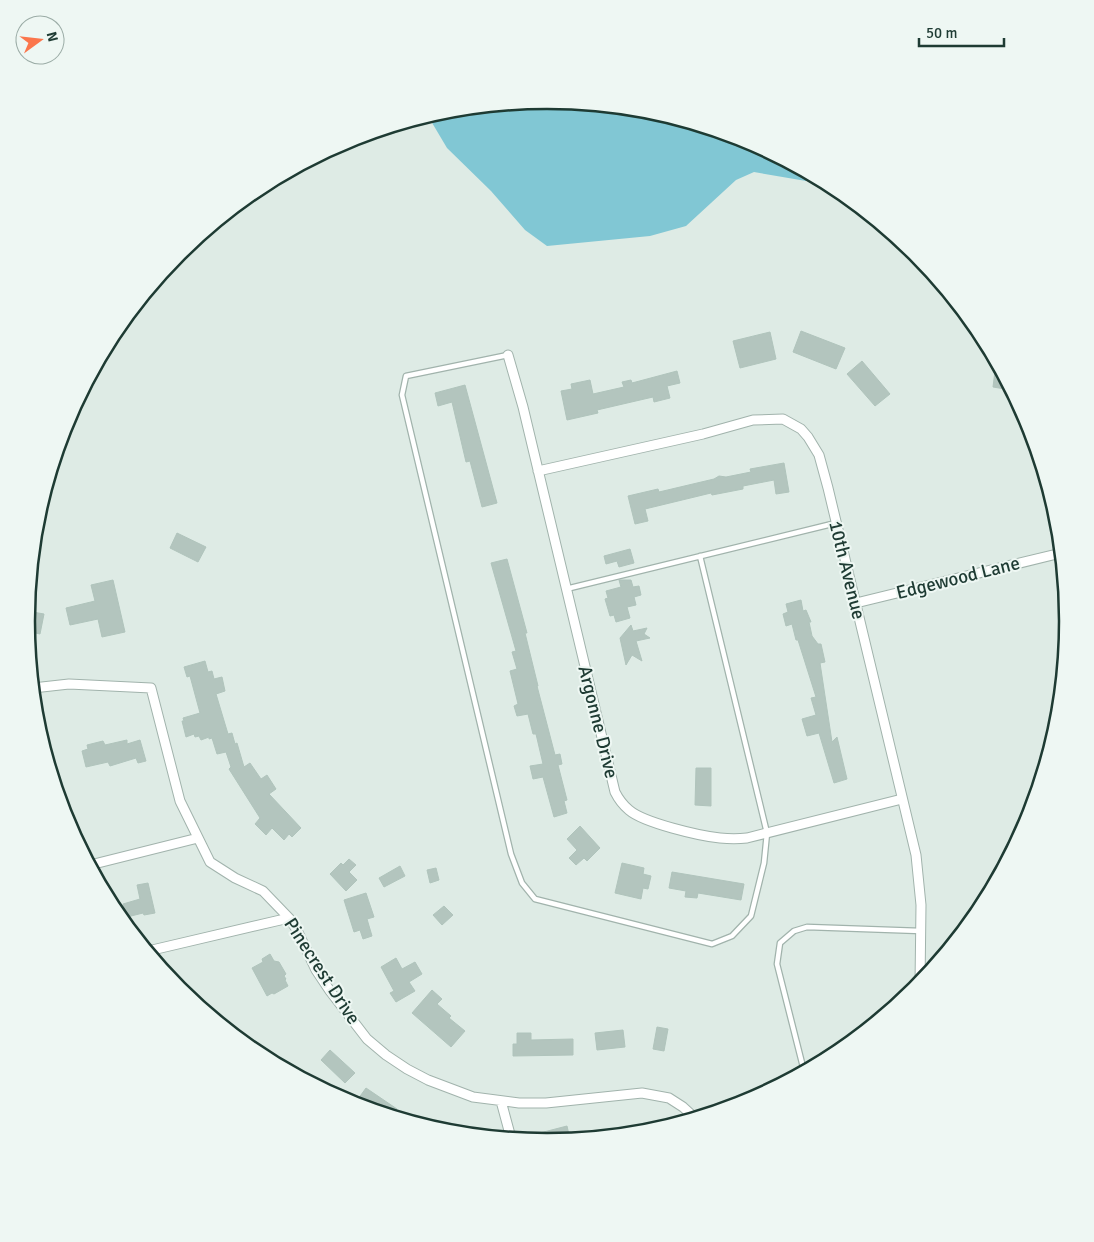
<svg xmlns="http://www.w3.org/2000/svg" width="1094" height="1242" font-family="Signika,sans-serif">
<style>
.water{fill:#81c7d4}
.building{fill:#b3c5be;stroke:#b0c4bc}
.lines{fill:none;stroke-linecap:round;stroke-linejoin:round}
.lane-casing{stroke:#a1b3ac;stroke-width:7}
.street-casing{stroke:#a1b3ac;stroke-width:11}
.lane{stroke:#fff;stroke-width:4.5}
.street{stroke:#fff;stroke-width:9}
.labels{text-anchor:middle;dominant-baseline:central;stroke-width:4;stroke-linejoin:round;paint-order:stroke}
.street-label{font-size:19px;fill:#1e3b33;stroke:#eef7f3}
.rim{fill:none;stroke:#1e3b33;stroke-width:2.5}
</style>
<rect width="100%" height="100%" fill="#deebe5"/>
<path class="water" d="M 547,100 L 649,110 L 747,140 L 819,179 L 806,181 L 754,172 L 736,180 L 686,226 L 650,236 L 547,246 L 525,230 L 491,191 L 447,148 L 428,116 L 446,110 Z"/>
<path class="building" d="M 801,331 L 845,348 L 836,369 L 793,352 Z
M 770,332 L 776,359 L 740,368 L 733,341 Z
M 862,361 L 890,394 L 875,406 L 847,374 Z
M 996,363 L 1006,380 L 1011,390 L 993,387 Z
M 677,371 L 680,383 L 667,386 L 670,398 L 654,402 L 653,397 L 597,410 L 598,413 L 567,420 L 561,391 L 572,389 L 571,384 L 590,380 L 593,394 L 624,387 L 622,382 L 631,380 L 632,383 Z
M 465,385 L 497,503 L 482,507 L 470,461 L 466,462 L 452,402 L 438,406 L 435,393 Z
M 784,463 L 789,492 L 776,494 L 774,480 L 743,486 L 743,489 L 712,495 L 711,493 L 645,509 L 648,521 L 635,524 L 628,496 L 658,489 L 659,492 L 714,479 L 719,476 L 726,477 L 751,472 L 750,469 Z
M 177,533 L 206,547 L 198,562 L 170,548 Z
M 630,549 L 634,563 L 619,567 L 617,561 L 606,564 L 604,556 Z
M 507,559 L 527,633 L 525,633 L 538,686 L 537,686 L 555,755 L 560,754 L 562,764 L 558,765 L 567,800 L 564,801 L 567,813 L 554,817 L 543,777 L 533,779 L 530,766 L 543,764 L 536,734 L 533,734 L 528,714 L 517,716 L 514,706 L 518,704 L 510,671 L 517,669 L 512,652 L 516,651 L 491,563 Z
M 113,580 L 125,632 L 102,637 L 98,619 L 70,625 L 66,608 L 95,601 L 91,585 Z
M 619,580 L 631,580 L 633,587 L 639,586 L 641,595 L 634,597 L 636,605 L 627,607 L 630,618 L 616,622 L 614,615 L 610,616 L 605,599 L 608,598 L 606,591 L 621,587 Z
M 801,600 L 803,611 L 806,610 L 811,622 L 809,622 L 812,636 L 818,644 L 821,644 L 825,662 L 820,663 L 832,742 L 837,737 L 847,779 L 834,783 L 819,733 L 807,736 L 802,719 L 816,715 L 811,698 L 816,697 L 798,640 L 796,640 L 792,624 L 786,626 L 783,614 L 788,612 L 786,604 Z
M 27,611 L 44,614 L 40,634 L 27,631 Z
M 631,625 L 633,631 L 647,628 L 644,634 L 650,638 L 636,641 L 642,661 L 632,655 L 626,665 L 620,638 Z
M 205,661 L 208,672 L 212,671 L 214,679 L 222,677 L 225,691 L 216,694 L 228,734 L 232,733 L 235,744 L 237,743 L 244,767 L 250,763 L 261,779 L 267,775 L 276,789 L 269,794 L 301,828 L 292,837 L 289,834 L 284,840 L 272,828 L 266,835 L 255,824 L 260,818 L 229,769 L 231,767 L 226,752 L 217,754 L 212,738 L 209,739 L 209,737 L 201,740 L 199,736 L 195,737 L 194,734 L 186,737 L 182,721 L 184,721 L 183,718 L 200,713 L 190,676 L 187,677 L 184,667 Z
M 127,740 L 127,744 L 140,740 L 146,761 L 138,763 L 136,758 L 110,766 L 108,762 L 86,767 L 82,751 L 88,749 L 87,745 L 103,741 L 105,745 Z
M 696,768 L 711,768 L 711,806 L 695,805 Z
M 580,826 L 600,848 L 587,861 L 584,858 L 576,865 L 569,858 L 577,850 L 567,839 Z
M 349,859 L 356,865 L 349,872 L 357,880 L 346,891 L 330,874 L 341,863 L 343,865 Z
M 622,863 L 644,868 L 643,874 L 651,876 L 648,889 L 643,888 L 641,899 L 615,893 Z
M 400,866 L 405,876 L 384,887 L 379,878 Z
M 436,868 L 439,880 L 430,883 L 427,870 Z
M 672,872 L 744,884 L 741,900 L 698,893 L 697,898 L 685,897 L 686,891 L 669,888 Z
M 148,883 L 155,913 L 144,915 L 143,913 L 127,917 L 123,904 L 140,899 L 137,885 Z
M 366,893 L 374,917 L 367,919 L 372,936 L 363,939 L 360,930 L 354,932 L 344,900 Z
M 444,906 L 453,915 L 442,925 L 433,915 Z
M 270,954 L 274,961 L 279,962 L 286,974 L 284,976 L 286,979 L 285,980 L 288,986 L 274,994 L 272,993 L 267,996 L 252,968 L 263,962 L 262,959 Z
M 396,958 L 402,969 L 415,962 L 422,974 L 409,982 L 415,991 L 396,1002 L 390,993 L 394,991 L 381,967 Z
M 432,990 L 442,999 L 437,1004 L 451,1016 L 449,1018 L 465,1031 L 451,1047 L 412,1013 Z
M 657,1027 L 668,1029 L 664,1051 L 653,1049 Z
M 623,1030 L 625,1047 L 597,1050 L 595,1033 Z
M 517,1033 L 531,1033 L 531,1040 L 573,1039 L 573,1055 L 513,1056 L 513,1044 L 517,1044 Z
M 330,1050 L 355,1073 L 345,1083 L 321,1060 Z
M 366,1088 L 397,1109 L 392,1116 L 364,1107 L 366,1105 L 358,1099 Z
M 567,1126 L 570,1139 L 547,1142 L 538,1141 L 536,1134 Z"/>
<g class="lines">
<g class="lane-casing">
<path id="lane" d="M 508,355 L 406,376 L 402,395 L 511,854 L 522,883 L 535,899 L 712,944 L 732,936 L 751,916 L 764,863 L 767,833 L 700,556
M 566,589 L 836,523
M 804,1071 L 777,964 L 780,943 L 794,931 L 807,927 L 921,931"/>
</g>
<g class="street-casing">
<path id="street" d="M 508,355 L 523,407 L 615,792 C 618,798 623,805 629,810 C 644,823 700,836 720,838 C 730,839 738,839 747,838 L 902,799
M 538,471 L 703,434 L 753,420 L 783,419 L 801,429 L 808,437 L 819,455 L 828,488 L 916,855 L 921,905 L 920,984
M 856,603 L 1061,553
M 33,688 L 69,684 L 151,688 L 180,801 L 210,862 L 235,878 L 263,891 L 289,918 L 297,930 L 316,970 L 330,991 L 367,1039 L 386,1055 L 407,1069 L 428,1080 L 473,1097 L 519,1103 L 546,1103 L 642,1093 L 669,1098 L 683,1107 L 695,1118
M 90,865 L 198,838
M 148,951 L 289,918
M 501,1101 L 511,1138"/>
</g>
<use href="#lane" class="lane"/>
<use href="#street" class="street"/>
</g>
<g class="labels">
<g class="street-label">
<text transform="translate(847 570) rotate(76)">10th Avenue</text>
<text transform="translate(958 578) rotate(-14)">Edgewood Lane</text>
<text transform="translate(598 722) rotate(76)">Argonne Drive</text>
<text transform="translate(322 971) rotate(57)">Pinecrest Drive</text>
</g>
</g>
<path d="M0 0H1094V1242H0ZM35 621a512 512 0 1 1 1024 0a512 512 0 1 1-1024 0Z" fill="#eef7f3" fill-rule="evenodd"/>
<path class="rim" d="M35 621a512 512 0 1 1 1024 0a512 512 0 1 1-1024 0Z"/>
<g transform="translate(40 40) rotate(75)"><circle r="24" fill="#eef7f3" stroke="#9baca6"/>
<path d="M0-4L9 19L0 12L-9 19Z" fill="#fb764c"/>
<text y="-8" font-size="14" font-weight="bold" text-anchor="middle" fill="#1e3b33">N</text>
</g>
<path d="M919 38v8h85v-8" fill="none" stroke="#1e3b33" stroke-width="2.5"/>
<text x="926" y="38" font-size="15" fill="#1e3b33" stroke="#eef7f3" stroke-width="4" paint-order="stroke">50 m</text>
</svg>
